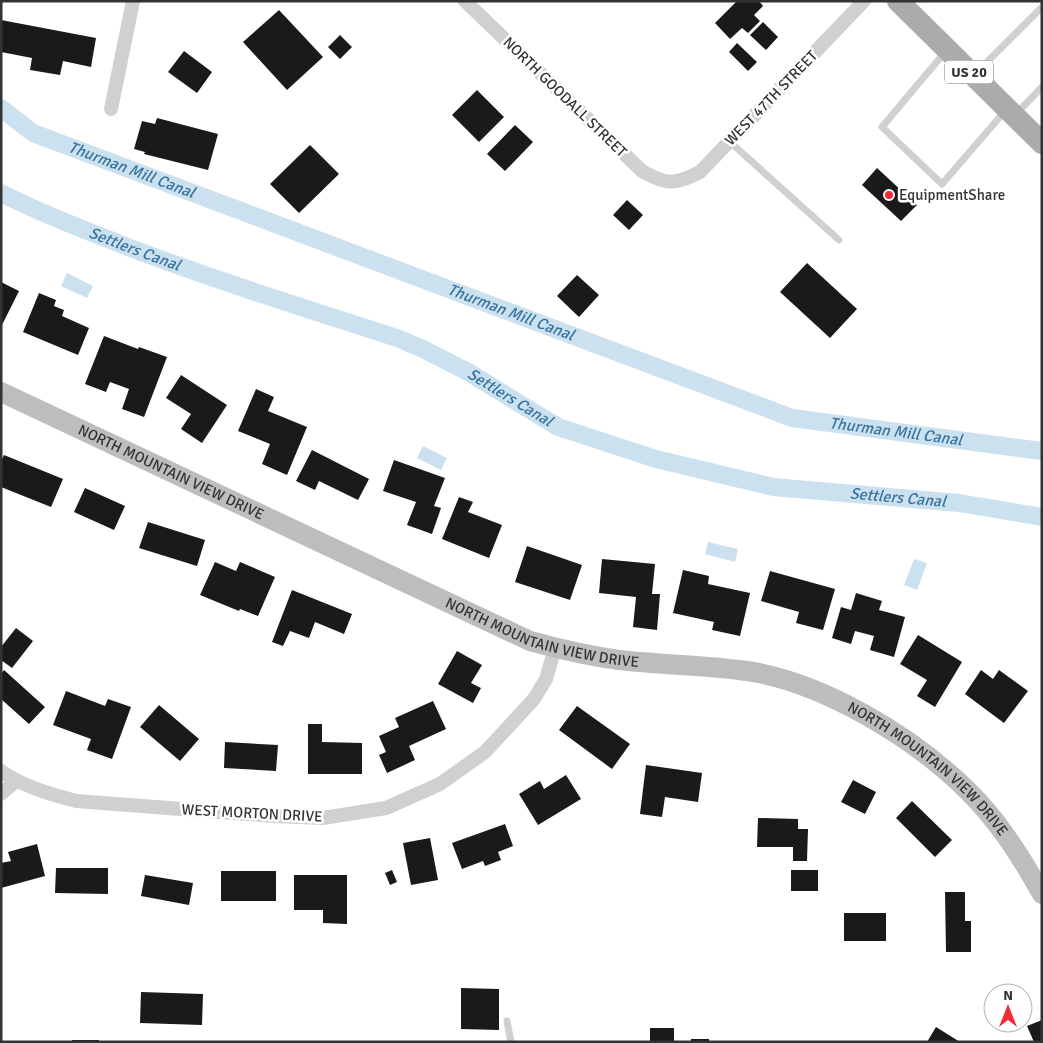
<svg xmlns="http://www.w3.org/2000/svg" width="1043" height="1043" font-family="Signika,sans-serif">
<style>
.water{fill:#cce1f0}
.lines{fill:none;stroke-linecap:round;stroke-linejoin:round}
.canal{stroke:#cce1f0;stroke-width:18}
.building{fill:#1a1a1a}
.lane{stroke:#d0d0d0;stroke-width:7}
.street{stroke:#d0d0d0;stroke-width:14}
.secondary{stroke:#bdbdbd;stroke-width:20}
.primary{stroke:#ababab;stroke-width:22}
.poi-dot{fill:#f22c36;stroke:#fff;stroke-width:2}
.labels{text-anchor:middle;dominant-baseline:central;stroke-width:5;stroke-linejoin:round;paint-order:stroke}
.shield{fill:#fff;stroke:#707070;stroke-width:1}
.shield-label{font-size:14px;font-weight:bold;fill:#333}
.street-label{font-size:15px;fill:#333;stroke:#fff}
.poi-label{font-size:15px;fill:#333;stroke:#fff;text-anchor:start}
.water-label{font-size:16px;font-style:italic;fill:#38749d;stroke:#fff}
</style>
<rect width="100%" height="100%" fill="#fff"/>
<path class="water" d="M 67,273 L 93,286 L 87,298 L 61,286 Z
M 423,446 L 447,458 L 441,470 L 417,458 Z
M 708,542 L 738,549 L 735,562 L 705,554 Z
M 914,559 L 927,563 L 917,590 L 904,585 Z"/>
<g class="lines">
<g class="canal">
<path id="s1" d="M 1,108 L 33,133 L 792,418 L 1042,451"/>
<path id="s2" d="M 1,193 C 39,213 80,228 120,244 C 211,279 304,308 397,338 L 421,348 L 468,372 L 558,427 L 656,459 L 773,487 L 959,503 L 1042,517"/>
</g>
</g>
<path class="building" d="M 737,1 L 759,1 L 763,6 L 754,15 L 760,21 L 748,33 L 742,28 L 730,39 L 715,23 Z
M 279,10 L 323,57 L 287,90 L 243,42 Z
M 1,20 L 96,38 L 91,67 L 63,61 L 60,75 L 30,70 L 32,58 L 1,52 Z
M 763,22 L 778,37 L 766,50 L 750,35 Z
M 340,35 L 352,47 L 340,59 L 328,47 Z
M 737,43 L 757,62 L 748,71 L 729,52 Z
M 184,51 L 212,72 L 197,93 L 168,72 Z
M 477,90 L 504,117 L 479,142 L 452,115 Z
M 157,118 L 218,134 L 208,170 L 144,154 L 145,152 L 134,149 L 142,121 L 155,124 Z
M 515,125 L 533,142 L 505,171 L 487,154 Z
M 310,145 L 339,174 L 299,213 L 270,184 Z
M 877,168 L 917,205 L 901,221 L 862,185 Z
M 627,200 L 643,215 L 629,230 L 613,215 Z
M 807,263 L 857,309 L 830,338 L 780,292 Z
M 577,275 L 599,295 L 579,317 L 557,296 Z
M 1,282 L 19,291 L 1,327 Z
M 39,293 L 56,300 L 54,306 L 64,310 L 62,316 L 89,328 L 78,355 L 23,332 Z
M 104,336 L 138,349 L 139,347 L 167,357 L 144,417 L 122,409 L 129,389 L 110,382 L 106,392 L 85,384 Z
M 181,375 L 227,405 L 202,443 L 181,429 L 191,414 L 166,398 Z
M 256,389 L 274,397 L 268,411 L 307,427 L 287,475 L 262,464 L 270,444 L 238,431 Z
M 312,450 L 369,479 L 358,500 L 319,481 L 315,490 L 296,481 Z
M 4,455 L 63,479 L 51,507 L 1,487 L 1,461 Z
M 394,460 L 445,478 L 434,506 L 441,508 L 432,534 L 407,525 L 416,502 L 383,491 Z
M 85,488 L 125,506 L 114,530 L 74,512 Z
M 459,497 L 473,502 L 468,512 L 502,525 L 489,558 L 442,539 Z
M 148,522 L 205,540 L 197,566 L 139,548 Z
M 527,546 L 582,565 L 570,600 L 515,582 Z
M 602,559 L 655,564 L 652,594 L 660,594 L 657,630 L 633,627 L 636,597 L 599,593 Z
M 215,562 L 236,571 L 240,562 L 275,577 L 258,616 L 240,609 L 239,611 L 200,595 Z
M 683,570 L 709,576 L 708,584 L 750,593 L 740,636 L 712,630 L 714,622 L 673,613 Z
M 770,571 L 835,589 L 823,630 L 796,623 L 799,612 L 761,601 Z
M 292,590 L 352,614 L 344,634 L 315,622 L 309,638 L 290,631 L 283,646 L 272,642 Z
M 856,593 L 882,601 L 879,610 L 905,617 L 894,657 L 870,650 L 874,636 L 855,631 L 851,644 L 832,638 L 841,607 L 851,610 Z
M 16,628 L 33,641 L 12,668 L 1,660 L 1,647 Z
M 918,635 L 962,662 L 935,707 L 917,696 L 927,680 L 900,664 Z
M 457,651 L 482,665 L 471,683 L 481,688 L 473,703 L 438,684 Z
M 4,670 L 45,707 L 29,724 L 1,699 L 1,674 Z
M 981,670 L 993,679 L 999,670 L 1028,691 L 1004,723 L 965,694 Z
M 66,691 L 105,706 L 108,699 L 131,707 L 112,759 L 87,750 L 91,739 L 53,725 Z
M 433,701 L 446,729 L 409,746 L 415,760 L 387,773 L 379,755 L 386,752 L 379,736 L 399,727 L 395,718 Z
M 159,705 L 199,739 L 180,761 L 140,727 Z
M 577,706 L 630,744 L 612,769 L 559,730 Z
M 308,724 L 322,724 L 322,742 L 362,743 L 362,774 L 308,774 Z
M 225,742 L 278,745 L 276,771 L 224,768 Z
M 646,765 L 702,773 L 698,802 L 665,797 L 662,817 L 640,814 Z
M 566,775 L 581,799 L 538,825 L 519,794 L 540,781 L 544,789 Z
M 853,780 L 876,792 L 865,814 L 841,802 Z
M 912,801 L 952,840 L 935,857 L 896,818 Z
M 758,818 L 798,819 L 798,829 L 808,829 L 807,861 L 793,861 L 793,847 L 757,847 Z
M 505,824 L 513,846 L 498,852 L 501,860 L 485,866 L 483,861 L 462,869 L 452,843 Z
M 430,838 L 438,880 L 411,885 L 403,843 Z
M 37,844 L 45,876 L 1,888 L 1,863 L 11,861 L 8,852 Z
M 56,868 L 108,868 L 108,894 L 55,893 Z
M 392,870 L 397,882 L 390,885 L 385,873 Z
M 791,870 L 818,870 L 818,891 L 791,891 Z
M 221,871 L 276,871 L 276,901 L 221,901 Z
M 145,875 L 193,883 L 189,905 L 141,896 Z
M 294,875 L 347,875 L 347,924 L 323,923 L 323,910 L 294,910 Z
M 945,892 L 965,892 L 965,921 L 971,921 L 971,952 L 946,952 Z
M 844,913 L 886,913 L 886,941 L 844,941 Z
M 461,988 L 499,989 L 499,1030 L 461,1029 Z
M 141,992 L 203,994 L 202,1025 L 140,1023 Z
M 1042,1020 L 1042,1042 L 1034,1042 L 1027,1026 Z
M 936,1027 L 960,1042 L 927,1042 Z
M 650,1028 L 674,1028 L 674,1042 L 650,1042 Z
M 691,1039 L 709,1039 L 709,1042 L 691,1042 Z
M 72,1040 L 99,1040 L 99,1042 L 72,1042 Z"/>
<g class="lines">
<path class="lane" d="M 945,52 L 882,127 L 942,184 L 1005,111
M 975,74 L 1042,7
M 1016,114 L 1042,87
M 730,142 L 839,240
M 507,1021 L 511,1042"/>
<path class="street" d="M 465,1 L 642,171 C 666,185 675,185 700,172 L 864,1
M 111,109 L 133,1
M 1,771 C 24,787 50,794 76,801 L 274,816 L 323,818 L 386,808 L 440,784 L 485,752 L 534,699 L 546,679 L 555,648
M 1,794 L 16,781"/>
<path class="secondary" id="s3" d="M 1,392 L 530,641 C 559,649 589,656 619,660 C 662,665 705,665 747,671 C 823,682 913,737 967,790 C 998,820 1021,857 1042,894"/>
<path class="primary" d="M 898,1 L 1042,143"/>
</g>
<circle class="poi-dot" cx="889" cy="195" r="5"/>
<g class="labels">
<rect class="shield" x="945" y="60.5" width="48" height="23" rx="4"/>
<g class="shield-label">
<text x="969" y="72">US 20</text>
</g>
<g class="street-label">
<text transform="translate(565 97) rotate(44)">NORTH GOODALL STREET</text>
<text transform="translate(771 98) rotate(-46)">WEST 47TH STREET</text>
<text stroke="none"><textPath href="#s3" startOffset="188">NORTH MOUNTAIN VIEW DRIVE</textPath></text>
<text stroke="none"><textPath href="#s3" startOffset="594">NORTH MOUNTAIN VIEW DRIVE</textPath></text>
<text stroke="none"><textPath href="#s3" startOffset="1014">NORTH MOUNTAIN VIEW DRIVE</textPath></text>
<text transform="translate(252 813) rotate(3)">WEST MORTON DRIVE</text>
</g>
<g class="poi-label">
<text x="899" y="195">EquipmentShare</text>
</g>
<g class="water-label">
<text stroke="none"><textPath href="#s1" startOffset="146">Thurman Mill Canal</textPath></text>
<text stroke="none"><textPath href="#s2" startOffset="145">Settlers Canal</textPath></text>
<text stroke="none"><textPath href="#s1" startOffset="551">Thurman Mill Canal</textPath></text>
<text stroke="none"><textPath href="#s2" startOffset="550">Settlers Canal</textPath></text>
<text stroke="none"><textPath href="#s1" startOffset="956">Thurman Mill Canal</textPath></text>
<text stroke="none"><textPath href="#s2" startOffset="955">Settlers Canal</textPath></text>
</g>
</g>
<rect width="1043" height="1043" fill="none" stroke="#333333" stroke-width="5"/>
<g transform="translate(1008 1008)"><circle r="24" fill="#ffffff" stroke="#adadad"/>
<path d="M0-4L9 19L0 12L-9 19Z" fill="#f22c36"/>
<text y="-8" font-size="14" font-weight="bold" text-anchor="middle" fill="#333333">N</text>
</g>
</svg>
